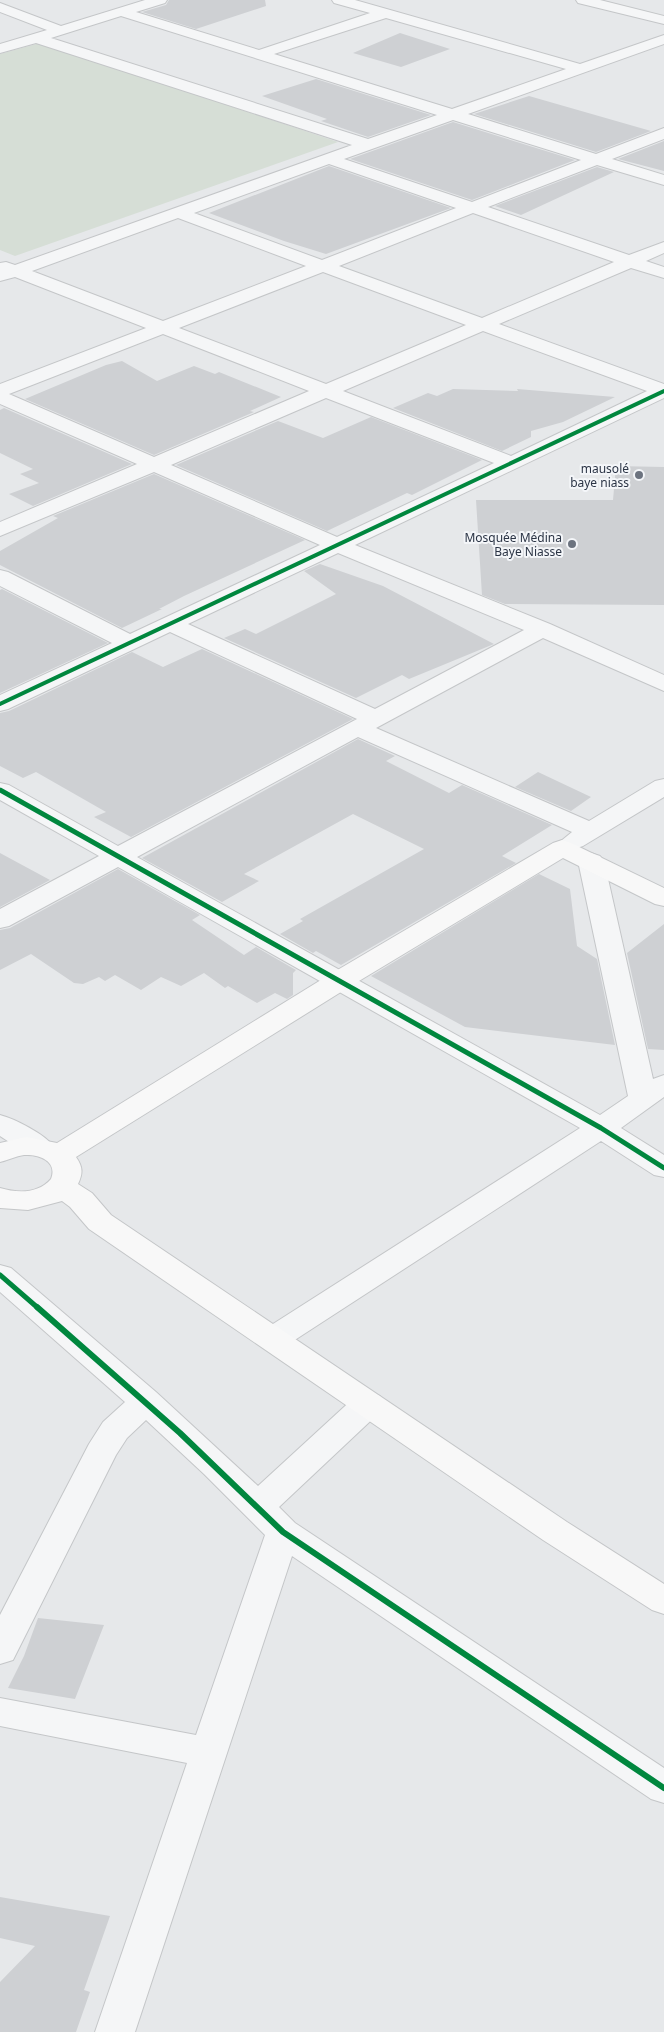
<svg xmlns="http://www.w3.org/2000/svg" width="664" height="2032" font-family="'Noto Sans',sans-serif">
<style>
.green{fill:#d6ded6}
.building{fill:#ced0d3}
.lines{fill:none;stroke-linecap:round;stroke-linejoin:round}
.street-casing{stroke:#c4c6c8;stroke-width:2}
.secondary-casing{stroke:#c4c6c8;stroke-width:2}
.street{fill:#f5f6f7;fill-rule:evenodd}
.secondary{fill:#f8f8f8;fill-rule:evenodd}
.cycleway-far2-casing{stroke:#f4f6f9;stroke-width:6}
.cycleway-far1-casing{stroke:#f4f6f9;stroke-width:8}
.cycleway-casing{stroke:#f4f6f9;stroke-width:9}
.cycleway-far2{stroke:#00873e;stroke-width:4}
.cycleway-far1{stroke:#00873e;stroke-width:5}
.cycleway{stroke:#00873e;stroke-width:6}
.poi-dot{fill:#6c737f;stroke:#f4f6f9;stroke-width:2}
.labels{text-anchor:middle;dominant-baseline:central;stroke-width:4;stroke-linejoin:round;paint-order:stroke}
.far-poi-label{font-size:12px;fill:#2b3445;stroke:#f4f6f9;text-anchor:end}
</style>
<rect width="100%" height="100%" fill="#e6e8ea"/>
<path class="green" d="M 40,43 L 338,142 L 15,256 L 0,250 L 0,54 Z"/>
<path class="building" d="M 169,0 L 265,0 L 266,6 L 196,29 L 142,12 L 166,5 Z
M 400,33 L 450,49 L 401,67 L 353,53 Z
M 316,79 L 431,115 L 368,137 L 321,121 L 327,119 L 262,96 Z
M 529,96 L 651,131 L 596,152 L 474,114 Z
M 453,122 L 575,160 L 472,200 L 350,159 Z
M 664,141 L 664,171 L 618,159 Z
M 329,166 L 451,208 L 326,254 L 284,241 L 209,213 Z
M 597,167 L 614,172 L 521,215 L 495,206 Z
M 122,361 L 157,381 L 194,366 L 215,374 L 219,372 L 281,397 L 250,411 L 254,412 L 154,455 L 25,399 L 106,365 Z
M 453,389 L 518,391 L 517,389 L 615,397 L 563,422 L 531,431 L 531,437 L 502,451 L 393,408 L 428,393 L 437,396 Z
M 4,408 L 132,464 L 33,506 L 9,494 L 39,483 L 20,474 L 33,469 L 0,453 L 0,410 Z
M 371,417 L 482,460 L 412,495 L 407,493 L 327,531 L 176,465 L 278,421 L 323,438 Z
M 616,466 L 664,467 L 664,605 L 505,604 L 482,595 L 476,500 L 613,500 Z
M 154,474 L 305,540 L 184,596 L 159,609 L 162,609 L 122,628 L 0,565 L 0,551 L 58,518 L 53,516 Z
M 320,564 L 383,586 L 494,644 L 409,679 L 402,675 L 356,698 L 224,638 L 245,629 L 256,634 L 336,594 L 304,571 Z
M 2,589 L 108,643 L 0,693 L 0,590 Z
M 202,649 L 353,719 L 131,837 L 94,817 L 106,812 L 36,772 L 23,778 L 0,766 L 0,713 L 9,711 L 132,652 L 163,667 Z
M 358,739 L 395,756 L 386,761 L 449,793 L 462,785 L 552,825 L 502,856 L 516,863 L 341,965 L 316,951 L 313,953 L 280,934 L 303,921 L 300,919 L 424,849 L 353,814 L 244,874 L 259,881 L 222,902 L 142,858 Z
M 538,772 L 591,797 L 571,811 L 515,787 Z
M 0,853 L 50,880 L 0,907 Z
M 118,869 L 200,915 L 192,920 L 244,955 L 256,947 L 296,970 L 293,973 L 293,995 L 287,999 L 275,993 L 257,1003 L 228,986 L 225,988 L 204,973 L 181,986 L 161,977 L 141,990 L 115,975 L 105,981 L 99,977 L 83,984 L 74,983 L 31,954 L 0,970 L 0,930 L 10,928 Z
M 539,874 L 570,889 L 577,946 L 597,959 L 615,1045 L 465,1027 L 371,976 Z
M 664,924 L 664,1050 L 648,1049 L 627,953 Z
M 38,1618 L 104,1625 L 75,1699 L 8,1688 L 24,1656 Z
M 0,1897 L 110,1916 L 84,1990 L 90,1992 L 76,2032 L 0,2032 L 0,1982 L 35,1946 L 0,1938 Z"/>
<g class="lines">
<g class="street-casing">
<path id="street" d="M 145,0 L 167,0 L 165,3 L 136,12 L 259,50 L 370,13 L 334,3 L 332,0 L 355,0 L 580,64 L 664,35 L 664,44 L 468,114 L 596,154 L 664,128 L 664,139 L 612,159 L 664,175 L 664,185 L 597,165 L 488,207 L 629,255 L 664,242 L 664,253 L 646,261 L 664,267 L 664,278 L 631,268 L 499,324 L 664,384 L 664,398 L 355,545 L 550,624 L 664,675 L 664,691 L 543,638 L 376,728 L 589,821 L 655,781 L 664,779 L 664,797 L 583,846 L 574,849 L 565,846 L 561,841 L 572,832 L 358,737 L 137,857 L 600,1115 L 628,1096 L 578,861 L 582,856 L 591,853 L 600,856 L 604,861 L 653,1079 L 664,1075 L 664,1097 L 621,1128 L 664,1155 L 664,1177 L 654,1175 L 601,1141 L 284,1347 L 273,1350 L 262,1347 L 257,1339 L 262,1331 L 580,1128 L 118,867 L 9,926 L 0,928 L 0,909 L 99,856 L 0,800 L 0,783 L 9,785 L 118,846 L 357,719 L 170,632 L 8,709 L 0,711 L 0,695 L 112,643 L 0,586 L 0,570 L 8,572 L 130,634 L 320,545 L 154,472 L 0,536 L 0,522 L 137,464 L 0,404 L 0,384 L 146,328 L 15,277 L 0,281 L 0,263 L 6,262 L 15,265 L 352,145 L 36,43 L 0,53 L 0,44 L 47,30 L 0,12 L 0,3 L 61,26 ZM 121,16 L 437,115 L 368,139 L 51,38 ZM 386,18 L 566,69 L 452,109 L 274,54 ZM 453,120 L 581,160 L 472,202 L 344,159 ZM 329,164 L 456,208 L 322,260 L 194,213 ZM 473,213 L 614,262 L 482,318 L 339,266 ZM 178,218 L 306,266 L 163,321 L 32,271 ZM 323,272 L 466,325 L 326,384 L 179,328 ZM 483,331 L 647,391 L 511,456 L 343,391 ZM 163,334 L 309,391 L 154,457 L 9,394 ZM 326,398 L 494,463 L 337,537 L 171,465 ZM 338,553 L 524,630 L 375,709 L 188,624 Z
M 576,0 L 600,0 L 664,16 L 664,24 L 578,3 Z
M 0,1115 C 15,1119 45,1134 54,1147 L 49,1153 C 30,1158 16,1146 0,1136 Z
M 0,1265 L 11,1268 L 156,1392 L 258,1486 L 356,1396 L 368,1393 L 380,1396 L 384,1404 L 380,1412 L 279,1507 L 295,1523 L 664,1768 L 664,1803 L 651,1799 L 292,1556 L 135,2032 L 95,2032 L 187,1763 L 0,1726 L 0,1698 L 196,1735 L 265,1535 L 204,1474 L 146,1420 L 127,1438 L 116,1455 L 13,1660 L 0,1664 L 0,1615 L 89,1444 L 103,1422 L 125,1402 L 0,1292 Z"/>
</g>
<g class="secondary-casing">
<path id="secondary" d="M 562,840 L 571,843 L 664,888 L 664,906 L 655,904 L 563,858 L 349,987 L 76,1157 C 83,1167 83,1173 78,1184 L 92,1193 L 111,1215 L 567,1522 L 664,1584 L 664,1614 L 652,1610 L 543,1540 L 89,1229 L 70,1207 L 62,1201 L 28,1210 L 0,1208 L 0,1188 C 17,1193 38,1194 51,1179 C 58,1161 39,1154 24,1155 C 16,1156 8,1160 0,1162 L 0,1143 L 26,1137 L 57,1143 L 329,975 L 553,843 Z"/>
</g>
<use href="#street" class="street"/>
<use href="#secondary" class="secondary"/>
<g class="cycleway-far2-casing">
<path id="cycleway-far2" d="M 0,704 L 664,391"/>
</g>
<g class="cycleway-far1-casing">
<path id="cycleway-far1" d="M 0,790 L 601,1128 L 664,1168
M 0,1275 L 38,1308"/>
</g>
<g class="cycleway-casing">
<path id="cycleway" d="M 37,1307 L 180,1433 L 283,1532 L 664,1788"/>
</g>
<use href="#cycleway-far2" class="cycleway-far2"/>
<use href="#cycleway-far1" class="cycleway-far1"/>
<use href="#cycleway" class="cycleway"/>
</g>
<g class="poi-dot">
<circle cx="639" cy="475" r="5"/>
<circle cx="572" cy="544" r="5"/>
</g>
<g class="labels">
<g class="far-poi-label">
<text x="629" y="468">mausolé<tspan x="629" dy="14">baye niass</tspan></text>
<text x="562" y="537">Mosquée Médina<tspan x="562" dy="14">Baye Niasse</tspan></text>
</g>
</g>
</svg>
